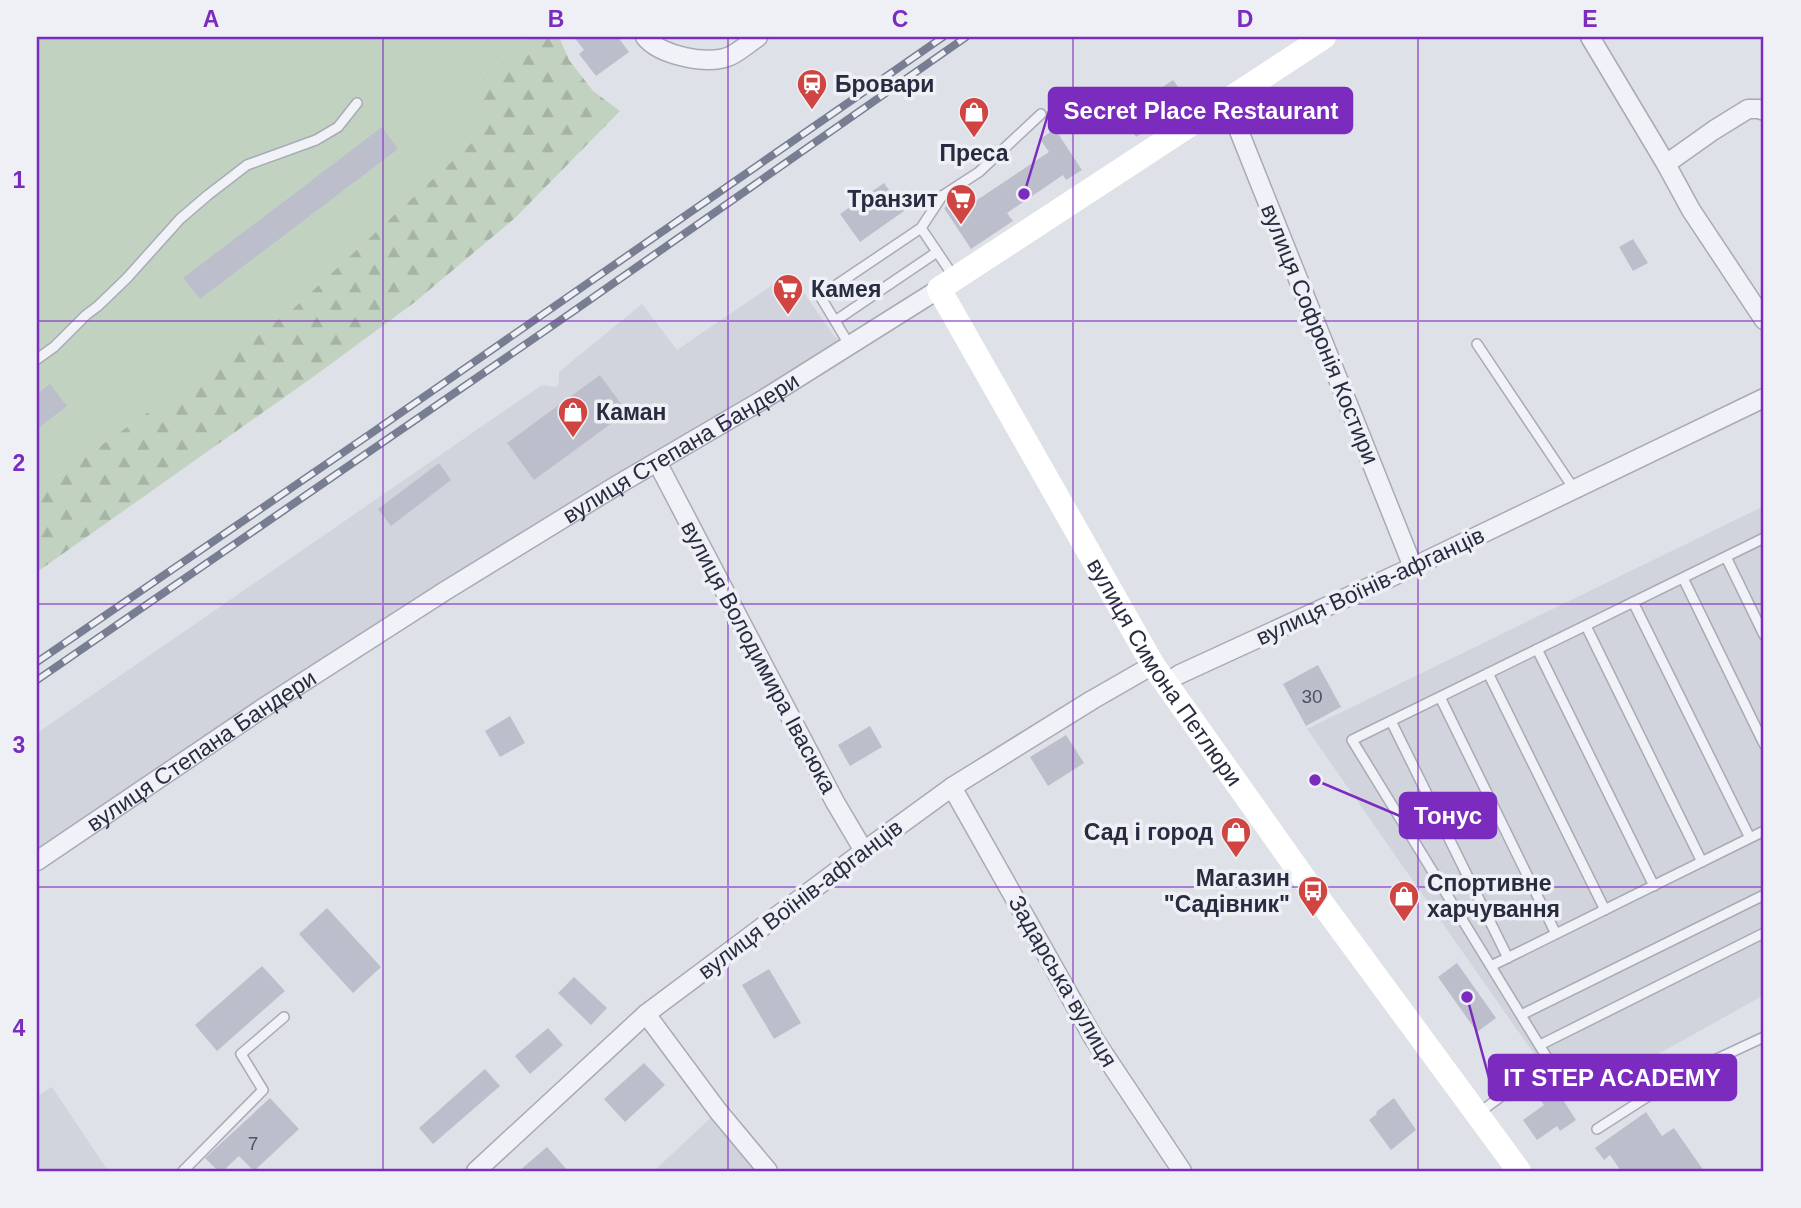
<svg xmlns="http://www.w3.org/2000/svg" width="1801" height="1208" font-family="Helvetica,sans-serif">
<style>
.built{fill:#d1d3dd}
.green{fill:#c1d2c0}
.forest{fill:url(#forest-firs)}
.building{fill:#bcbfcb}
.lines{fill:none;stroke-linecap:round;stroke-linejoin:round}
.lane-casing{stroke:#a8abb6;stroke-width:12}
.street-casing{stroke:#a8abb6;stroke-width:21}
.lane{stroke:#f1f2f7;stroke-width:9}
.street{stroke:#f1f2f7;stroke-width:18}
.secondary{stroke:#fff;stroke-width:24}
.rail-casing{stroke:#787e92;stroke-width:8}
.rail{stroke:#eef0f6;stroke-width:5;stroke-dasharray:16;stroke-linecap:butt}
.grid{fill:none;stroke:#7b2cbf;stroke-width:2;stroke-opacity:0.55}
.labels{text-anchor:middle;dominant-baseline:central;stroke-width:7;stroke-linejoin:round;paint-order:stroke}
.number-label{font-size:19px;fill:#4c5163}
.poi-label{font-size:23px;font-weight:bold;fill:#272c40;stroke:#eef0f6;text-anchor:start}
.street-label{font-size:23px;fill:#272c40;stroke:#eef0f6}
.leader{fill:none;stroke:#7b2cbf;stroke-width:2.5}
.callout-dot{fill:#7b2cbf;stroke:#eef0f6;stroke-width:2.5}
.callout{fill:#7b2cbf;stroke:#7b2cbf;stroke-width:2.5}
.callout-label{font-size:24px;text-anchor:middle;font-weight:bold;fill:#fff}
.neatline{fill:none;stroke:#7b2cbf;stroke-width:2.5}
.grid-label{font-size:23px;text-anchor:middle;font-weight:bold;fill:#7b2cbf}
</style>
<defs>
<pattern id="forest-firs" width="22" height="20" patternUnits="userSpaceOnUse" patternTransform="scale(1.75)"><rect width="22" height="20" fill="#c1d2c0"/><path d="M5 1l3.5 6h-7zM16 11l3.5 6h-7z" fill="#a6b4a6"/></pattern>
</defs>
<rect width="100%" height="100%" fill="#dfe1e8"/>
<path class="built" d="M 790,273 L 834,336 L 850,346 L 619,484 L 37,861 L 37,733 L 542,385 L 555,387 L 559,384 L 559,372 L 642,304 L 677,350 Z
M 1764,506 L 1764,995 L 1574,1101 L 1543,1066 L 1513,1024 L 1307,729 Z
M 52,1087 L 108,1171 L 37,1171 L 37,1096 Z
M 718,1111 L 768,1171 L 654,1171 Z"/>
<path class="green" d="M 37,37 L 529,37 L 480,77 L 489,128 L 292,310 L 37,491 Z"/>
<path class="forest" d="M 529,37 L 559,37 L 569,60 L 593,91 L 620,111 L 515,218 L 415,302 L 313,377 L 37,572 L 37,491 L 292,310 L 488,128 L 480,77 Z"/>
<path class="building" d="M 574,37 L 618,37 L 629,52 L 596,76 L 579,54 L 584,50 Z
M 1173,80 L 1189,101 L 1136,137 L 1122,114 Z
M 382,127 L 398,149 L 200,299 L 183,278 Z
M 1055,129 L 1082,170 L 1066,180 L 1063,175 L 1007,213 L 1013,221 L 971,249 L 944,208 L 970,190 L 977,200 L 1049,152 L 1040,139 Z
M 884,183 L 904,211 L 860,242 L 840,214 Z
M 1633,239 L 1648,263 L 1633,271 L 1619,247 Z
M 600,375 L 627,412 L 534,480 L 507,443 Z
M 50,384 L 67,406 L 37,429 L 37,394 Z
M 439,463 L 451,480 L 391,526 L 378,509 Z
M 1318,665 L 1341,707 L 1306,726 L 1283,684 Z
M 510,716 L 525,743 L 500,757 L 485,731 Z
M 870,726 L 882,747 L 850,766 L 838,745 Z
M 1066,735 L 1084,763 L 1048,786 L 1030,757 Z
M 327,908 L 381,967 L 353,993 L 299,934 Z
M 1457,963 L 1496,1018 L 1477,1032 L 1438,977 Z
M 262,966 L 285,991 L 217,1051 L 195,1025 Z
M 769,969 L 801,1023 L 774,1039 L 742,985 Z
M 574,977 L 607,1008 L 591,1025 L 558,993 Z
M 548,1028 L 563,1045 L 530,1074 L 515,1056 Z
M 644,1063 L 665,1085 L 625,1122 L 604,1099 Z
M 485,1069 L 500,1086 L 433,1144 L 419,1128 Z
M 1554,1086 L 1576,1120 L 1560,1131 L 1557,1126 L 1537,1140 L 1523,1120 L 1544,1105 L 1538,1097 Z
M 270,1098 L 299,1129 L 254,1171 L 239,1156 L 223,1171 L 218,1171 L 205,1158 Z
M 1394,1098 L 1416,1130 L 1391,1150 L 1369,1120 L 1377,1114 L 1376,1112 Z
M 1646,1112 L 1662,1136 L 1674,1128 L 1704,1171 L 1621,1171 L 1610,1155 L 1604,1160 L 1595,1148 Z
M 547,1147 L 568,1171 L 519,1171 Z"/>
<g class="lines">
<g class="lane-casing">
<path id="lane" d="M 921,228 L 942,196 L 979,172 L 1041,114
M 835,321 L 937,252
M 1477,344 L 1574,489
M 850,346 L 820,296 L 921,228 L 954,277
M 37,359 L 54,347 L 86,315 L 98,306 L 127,278 L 180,219 L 208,195 L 247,165 L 316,140 L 338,127 L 357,103
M 1726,557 L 1764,635
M 1683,578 L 1764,744
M 1633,602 L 1750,838
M 1586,626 L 1702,862
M 1537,649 L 1654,886
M 1488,673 L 1605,910
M 1440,697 L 1556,934
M 1391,721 L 1508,958
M 1491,966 L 1764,831
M 1521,1015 L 1764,895
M 1540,1045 L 1764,933
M 1480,1112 L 1549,1061 L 1352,740 L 1764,538
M 1597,1129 L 1678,1077 L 1764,1037
M 183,1171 L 263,1090 L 241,1054 L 284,1017"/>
</g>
<g class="street-casing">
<g id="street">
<path d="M 645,37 C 659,55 708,66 730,56 C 739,52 749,43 758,37"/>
<path d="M 1590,37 L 1666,164 L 1691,210 L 1764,320"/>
<path d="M 1227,101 L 1413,567"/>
<path d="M 1666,164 L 1714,130 L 1748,109 L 1759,109 L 1764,111"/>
<path d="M 657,462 L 835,802 L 864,851"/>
<path d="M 1166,683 L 1180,674 L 1413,567 L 1764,398"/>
<path d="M 952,787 L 1094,1039 L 1182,1171"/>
<path id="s1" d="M 37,861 L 266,706 L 445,591 L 619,484 L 764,399 L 939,289"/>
<path d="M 646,1014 L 718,1111 L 768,1171"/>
<path d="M 476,1171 L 646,1014 L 864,851 L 952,787 L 1092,700 L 1153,665"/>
</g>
</g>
<use href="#lane" class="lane"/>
<use href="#street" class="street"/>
<path class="secondary" id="s2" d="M 1324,37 L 939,289 L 1153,665 L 1313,891 L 1519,1171"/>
<g class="rail-casing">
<path id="rail" d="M 37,662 L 376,430 L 943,37
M 37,680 L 568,315 L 966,37"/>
</g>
<use href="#rail" class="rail"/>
</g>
<path class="grid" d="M 383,37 L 383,1171M 728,37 L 728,1171M 1073,37 L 1073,1171M 1418,37 L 1418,1171M 37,321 L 1764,321M 37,604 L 1764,604M 37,887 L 1764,887"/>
<defs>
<g id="station-pin" transform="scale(1.575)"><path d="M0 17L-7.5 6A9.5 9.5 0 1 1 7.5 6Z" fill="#d04441" stroke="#eef0f6"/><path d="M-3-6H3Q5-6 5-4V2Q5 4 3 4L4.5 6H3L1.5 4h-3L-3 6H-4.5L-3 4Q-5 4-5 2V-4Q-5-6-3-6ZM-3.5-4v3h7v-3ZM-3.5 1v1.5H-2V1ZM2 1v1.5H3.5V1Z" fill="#fff"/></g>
<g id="shop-pin" transform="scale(1.575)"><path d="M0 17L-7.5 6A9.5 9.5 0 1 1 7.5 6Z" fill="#d04441" stroke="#eef0f6"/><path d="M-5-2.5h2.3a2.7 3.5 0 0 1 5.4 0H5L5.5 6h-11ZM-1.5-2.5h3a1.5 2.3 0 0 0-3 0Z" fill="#fff"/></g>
<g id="supermarket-pin" transform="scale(1.575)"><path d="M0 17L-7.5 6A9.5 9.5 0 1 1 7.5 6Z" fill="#d04441" stroke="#eef0f6"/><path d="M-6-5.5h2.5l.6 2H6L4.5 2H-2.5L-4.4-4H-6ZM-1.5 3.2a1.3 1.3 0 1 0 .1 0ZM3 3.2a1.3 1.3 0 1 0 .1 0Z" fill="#fff"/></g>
<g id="bus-pin" transform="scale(1.575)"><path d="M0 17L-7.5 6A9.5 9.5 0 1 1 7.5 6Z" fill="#d04441" stroke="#eef0f6"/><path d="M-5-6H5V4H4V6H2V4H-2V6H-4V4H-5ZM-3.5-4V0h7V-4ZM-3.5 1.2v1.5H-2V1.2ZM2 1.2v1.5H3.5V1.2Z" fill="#fff"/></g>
</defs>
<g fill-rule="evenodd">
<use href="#station-pin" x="812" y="84"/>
<use href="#shop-pin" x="974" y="112"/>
<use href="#supermarket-pin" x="961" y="199"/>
<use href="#supermarket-pin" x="788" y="289"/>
<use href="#shop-pin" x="573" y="412"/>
<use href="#shop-pin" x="1236" y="832"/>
<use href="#bus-pin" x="1313" y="891"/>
<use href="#shop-pin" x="1404" y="896"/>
</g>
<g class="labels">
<g class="number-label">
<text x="1312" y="696">30</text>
<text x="253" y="1143">7</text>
</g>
<g class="poi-label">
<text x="835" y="84">Бровари</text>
<text x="974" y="153" text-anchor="middle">Преса</text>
<text x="938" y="199" text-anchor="end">Транзит</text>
<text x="811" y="289">Камея</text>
<text x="596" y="412">Каман</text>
<text x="1213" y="832" text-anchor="end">Сад і город</text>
<text x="1290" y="878" text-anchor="end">Магазин<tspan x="1290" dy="26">"Садівник"</tspan></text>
<text x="1427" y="883">Спортивне<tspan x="1427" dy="26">харчування</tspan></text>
</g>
<g class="street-label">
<text transform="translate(1320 334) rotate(68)">вулиця Софронія Костири</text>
<text stroke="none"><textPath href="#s1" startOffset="765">вулиця Степана Бандери</textPath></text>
<text transform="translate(1370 586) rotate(-25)">вулиця Воїнів-афганців</text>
<text transform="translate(759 657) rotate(62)">вулиця Володимира Івасюка</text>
<text stroke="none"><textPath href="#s2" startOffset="905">вулиця Симона Петлюри</textPath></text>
<text stroke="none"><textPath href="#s1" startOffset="198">вулиця Степана Бандери</textPath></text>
<text transform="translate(800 899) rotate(-37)">вулиця Воїнів-афганців</text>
<text transform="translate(1063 981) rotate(60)">Задарська вулиця</text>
</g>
</g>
<path class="leader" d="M1024 194L1049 111M1315 780L1400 816M1467 997L1489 1078"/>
<g class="callout-dot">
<circle cx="1024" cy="194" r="7"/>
<circle cx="1315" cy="780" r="7"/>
<circle cx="1467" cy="997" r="7"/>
</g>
<g class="callout">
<rect x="1049" y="88" width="303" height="45" rx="7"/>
<rect x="1400" y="793" width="96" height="45" rx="7"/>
<rect x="1489" y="1055" width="247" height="45" rx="7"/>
</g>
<g class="callout-label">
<text x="1201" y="119">Secret Place Restaurant</text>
<text x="1448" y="824">Тонус</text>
<text x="1612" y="1086">IT STEP ACADEMY</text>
</g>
<rect width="1801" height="1208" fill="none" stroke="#eef0f6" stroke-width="77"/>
<rect x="38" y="38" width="1724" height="1132" class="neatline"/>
<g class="grid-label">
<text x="211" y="27">A</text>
<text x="556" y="27">B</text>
<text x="900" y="27">C</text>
<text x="1245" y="27">D</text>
<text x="1590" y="27">E</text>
<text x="19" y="188">1</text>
<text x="19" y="471">2</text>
<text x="19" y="753">3</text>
<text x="19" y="1036">4</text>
</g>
</svg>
